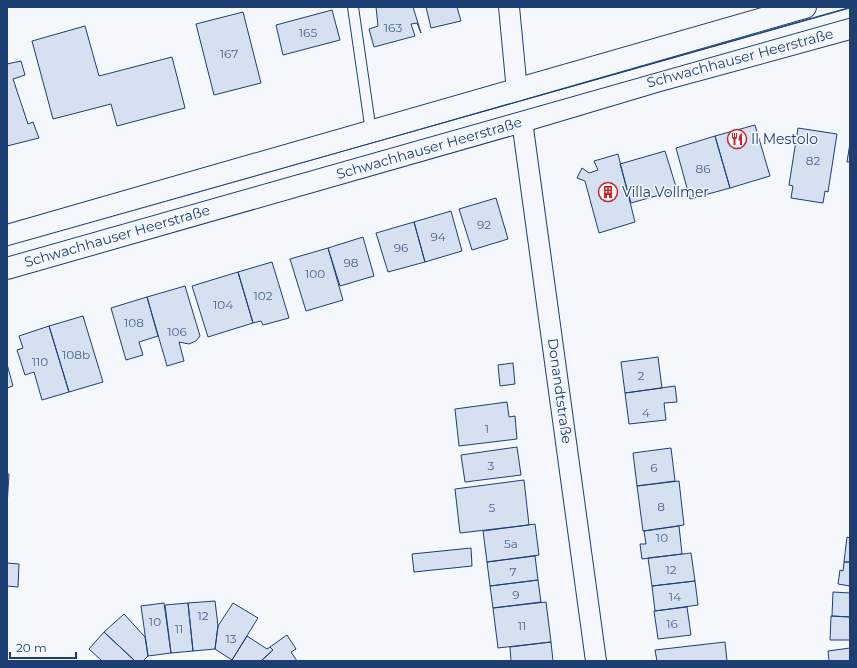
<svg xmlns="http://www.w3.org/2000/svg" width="857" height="668" font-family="Montserrat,sans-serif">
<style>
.building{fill:#d5e0f0;stroke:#1d3f73}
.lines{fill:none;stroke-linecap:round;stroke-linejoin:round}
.service-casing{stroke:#1d3f73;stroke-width:12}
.minor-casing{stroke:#1d3f73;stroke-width:22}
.secondary-casing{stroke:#1d3f73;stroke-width:24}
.service{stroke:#f4f7fb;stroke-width:10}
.minor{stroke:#f4f7fb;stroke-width:20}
.secondary{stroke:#f4f7fb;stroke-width:22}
.tram{stroke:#1d3f73;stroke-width:1}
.labels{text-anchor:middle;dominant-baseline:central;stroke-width:3;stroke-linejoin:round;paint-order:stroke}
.number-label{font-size:12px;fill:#4b6792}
.street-label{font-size:14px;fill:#1d3f73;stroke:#f4f7fb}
.poi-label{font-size:14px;fill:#1d3f73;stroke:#f4f7fb;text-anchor:start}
</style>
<rect width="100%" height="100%" fill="#f4f7fb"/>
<path class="building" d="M 376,7 L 413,7 L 421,33 L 417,23 L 411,24 L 415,36 L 374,47 L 369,29 L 378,26 Z
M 426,7 L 457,7 L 461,21 L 431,28 Z
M 332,10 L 340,40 L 283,55 L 276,25 Z
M 243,12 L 261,83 L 214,95 L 196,24 Z
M 85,26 L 99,76 L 172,57 L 185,108 L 117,126 L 111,104 L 53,119 L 32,41 Z
M 21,61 L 25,75 L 13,79 L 28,124 L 33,122 L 39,138 L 7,146 L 7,64 Z
M 755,125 L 770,176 L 730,188 L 715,136 Z
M 798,128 L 837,134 L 828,192 L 825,191 L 823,203 L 791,198 L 793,186 L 789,185 Z
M 715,136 L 730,188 L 690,199 L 676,148 Z
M 850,143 L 850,162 L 847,162 Z
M 665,151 L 677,190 L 631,203 L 620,164 Z
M 618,154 L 635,222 L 599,233 L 585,181 L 577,178 L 582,168 L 589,173 L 598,170 L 594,161 Z
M 496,198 L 508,239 L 472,250 L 459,209 Z
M 451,211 L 462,251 L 425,262 L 414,222 Z
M 414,222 L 425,262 L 388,272 L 376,233 Z
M 363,237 L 374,276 L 340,286 L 328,248 Z
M 328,248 L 343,300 L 306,311 L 290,259 Z
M 272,262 L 289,318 L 263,325 L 261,321 L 253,323 L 238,272 Z
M 238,272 L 253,323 L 208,337 L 192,286 Z
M 185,286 L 200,336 L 196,341 L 189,344 L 179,342 L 184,361 L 167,366 L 147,297 Z
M 147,297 L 158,336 L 139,342 L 143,355 L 126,360 L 111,308 Z
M 83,316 L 103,382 L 69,392 L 49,326 Z
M 49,326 L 69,392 L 42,400 L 34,372 L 25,375 L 17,350 L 23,348 L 19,336 Z
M 658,357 L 662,388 L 625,393 L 621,362 Z
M 513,363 L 515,384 L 500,386 L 498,365 Z
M 7,364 L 13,386 L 7,388 Z
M 675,386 L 677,402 L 664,403 L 666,420 L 629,424 L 625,393 Z
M 507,402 L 509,417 L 515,416 L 517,439 L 459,446 L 455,409 Z
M 517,447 L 521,475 L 465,482 L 461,455 Z
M 671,448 L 675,481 L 637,486 L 633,453 Z
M 7,474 L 9,474 L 7,506 Z
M 524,480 L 529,525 L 460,533 L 455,489 Z
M 679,481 L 684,525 L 643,531 L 637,486 Z
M 535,524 L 539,555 L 487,562 L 483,531 Z
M 679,526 L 682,554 L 642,559 L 640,544 L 646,544 L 644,531 Z
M 847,537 L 850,538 L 850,562 L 844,562 Z
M 471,548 L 472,566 L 414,572 L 412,554 Z
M 691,553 L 695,581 L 652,586 L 648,558 Z
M 535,556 L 538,580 L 490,586 L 487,562 Z
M 844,562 L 850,562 L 850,586 L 838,584 L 840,570 L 843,571 Z
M 7,563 L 19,564 L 18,587 L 7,586 Z
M 538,580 L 541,602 L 493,608 L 490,586 Z
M 695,581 L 698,605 L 655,611 L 652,586 Z
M 833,592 L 850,593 L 850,617 L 832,616 Z
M 215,601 L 218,626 L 215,649 L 193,651 L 188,603 Z
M 546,602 L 551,642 L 498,648 L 493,608 Z
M 164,603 L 171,653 L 148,656 L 141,606 Z
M 188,603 L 193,651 L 171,653 L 165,605 Z
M 233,603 L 258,618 L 232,660 L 215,649 L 218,626 Z
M 687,607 L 691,635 L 658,639 L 654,611 Z
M 124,614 L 145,637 L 148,656 L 143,661 L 135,661 L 104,632 Z
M 831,616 L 850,617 L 850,640 L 830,640 Z
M 104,632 L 135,661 L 102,661 L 89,649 Z
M 287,635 L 296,649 L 291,652 L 297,661 L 261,661 L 273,650 L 270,647 Z
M 247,636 L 267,649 L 270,647 L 273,650 L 261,661 L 234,661 L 232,660 Z
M 551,642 L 553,661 L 511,661 L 510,647 Z
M 725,642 L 727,661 L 657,661 L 655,650 Z
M 850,648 L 850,661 L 829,661 L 828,651 Z"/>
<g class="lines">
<g class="service-casing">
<path id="service" d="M 353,7 L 371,132
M 7,252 L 850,13"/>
</g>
<g class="minor-casing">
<path id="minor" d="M 509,7 L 517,91
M 522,121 L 596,661"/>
</g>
<g class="secondary-casing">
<path id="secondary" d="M 7,236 L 805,7
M 7,268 L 522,121 L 656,81 L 850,28"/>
</g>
<use href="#service" class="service"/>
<use href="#minor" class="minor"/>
<use href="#secondary" class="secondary"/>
<path class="tram" d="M 7,246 L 850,8
M 7,257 L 850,18"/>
</g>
<defs>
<g id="restaurant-ring" transform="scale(1)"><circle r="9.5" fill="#f4f7fb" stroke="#c62828" stroke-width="1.5"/><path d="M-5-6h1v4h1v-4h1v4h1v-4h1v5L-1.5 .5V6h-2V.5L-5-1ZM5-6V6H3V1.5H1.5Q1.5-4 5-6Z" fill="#c62828"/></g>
<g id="building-ring" transform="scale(1)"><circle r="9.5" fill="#f4f7fb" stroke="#c62828" stroke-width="1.5"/><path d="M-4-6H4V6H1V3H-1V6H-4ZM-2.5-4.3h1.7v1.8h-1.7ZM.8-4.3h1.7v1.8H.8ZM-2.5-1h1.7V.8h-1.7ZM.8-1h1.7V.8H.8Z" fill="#c62828"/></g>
</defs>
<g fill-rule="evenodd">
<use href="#restaurant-ring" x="737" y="139"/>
<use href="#building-ring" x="608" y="192"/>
</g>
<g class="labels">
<g class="number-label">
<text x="393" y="27">163</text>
<text x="308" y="32">165</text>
<text x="229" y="53">167</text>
<text x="813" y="160">82</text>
<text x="703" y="168">86</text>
<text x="484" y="224">92</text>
<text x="438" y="236">94</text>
<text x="401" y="247">96</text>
<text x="351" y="262">98</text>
<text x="315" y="273">100</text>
<text x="263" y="295">102</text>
<text x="223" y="304">104</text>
<text x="134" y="322">108</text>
<text x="177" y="331">106</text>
<text x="76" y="354">108b</text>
<text x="40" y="361">110</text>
<text x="641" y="375">2</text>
<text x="646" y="412">4</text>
<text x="487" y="428">1</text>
<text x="491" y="465">3</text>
<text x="654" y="467">6</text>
<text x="661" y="506">8</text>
<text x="492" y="507">5</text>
<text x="662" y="537">10</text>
<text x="511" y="543">5a</text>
<text x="671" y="569">12</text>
<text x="513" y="571">7</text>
<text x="516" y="594">9</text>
<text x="675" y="596">14</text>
<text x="203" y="615">12</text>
<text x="155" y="621">10</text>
<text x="672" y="623">16</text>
<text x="522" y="625">11</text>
<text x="179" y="628">11</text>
<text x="231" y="638">13</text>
</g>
<g class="street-label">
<text transform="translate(740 58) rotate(-15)">Schwachhauser Heerstraße</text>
<text transform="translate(429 148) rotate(-16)">Schwachhauser Heerstraße</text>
<text transform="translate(117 236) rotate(-16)">Schwachhauser Heerstraße</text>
<text transform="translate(560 391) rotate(82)">Donandtstraße</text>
</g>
<g class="poi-label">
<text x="751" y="139">Il Mestolo</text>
<text x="622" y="192">Villa Vollmer</text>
</g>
</g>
<rect width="857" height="668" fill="none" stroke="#1d3f73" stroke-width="16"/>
<path d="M10 652v6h66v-6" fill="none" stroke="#1d3f73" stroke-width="2"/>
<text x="16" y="652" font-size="12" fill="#1d3f73" stroke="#f4f7fb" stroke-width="3" paint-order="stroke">20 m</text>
</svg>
